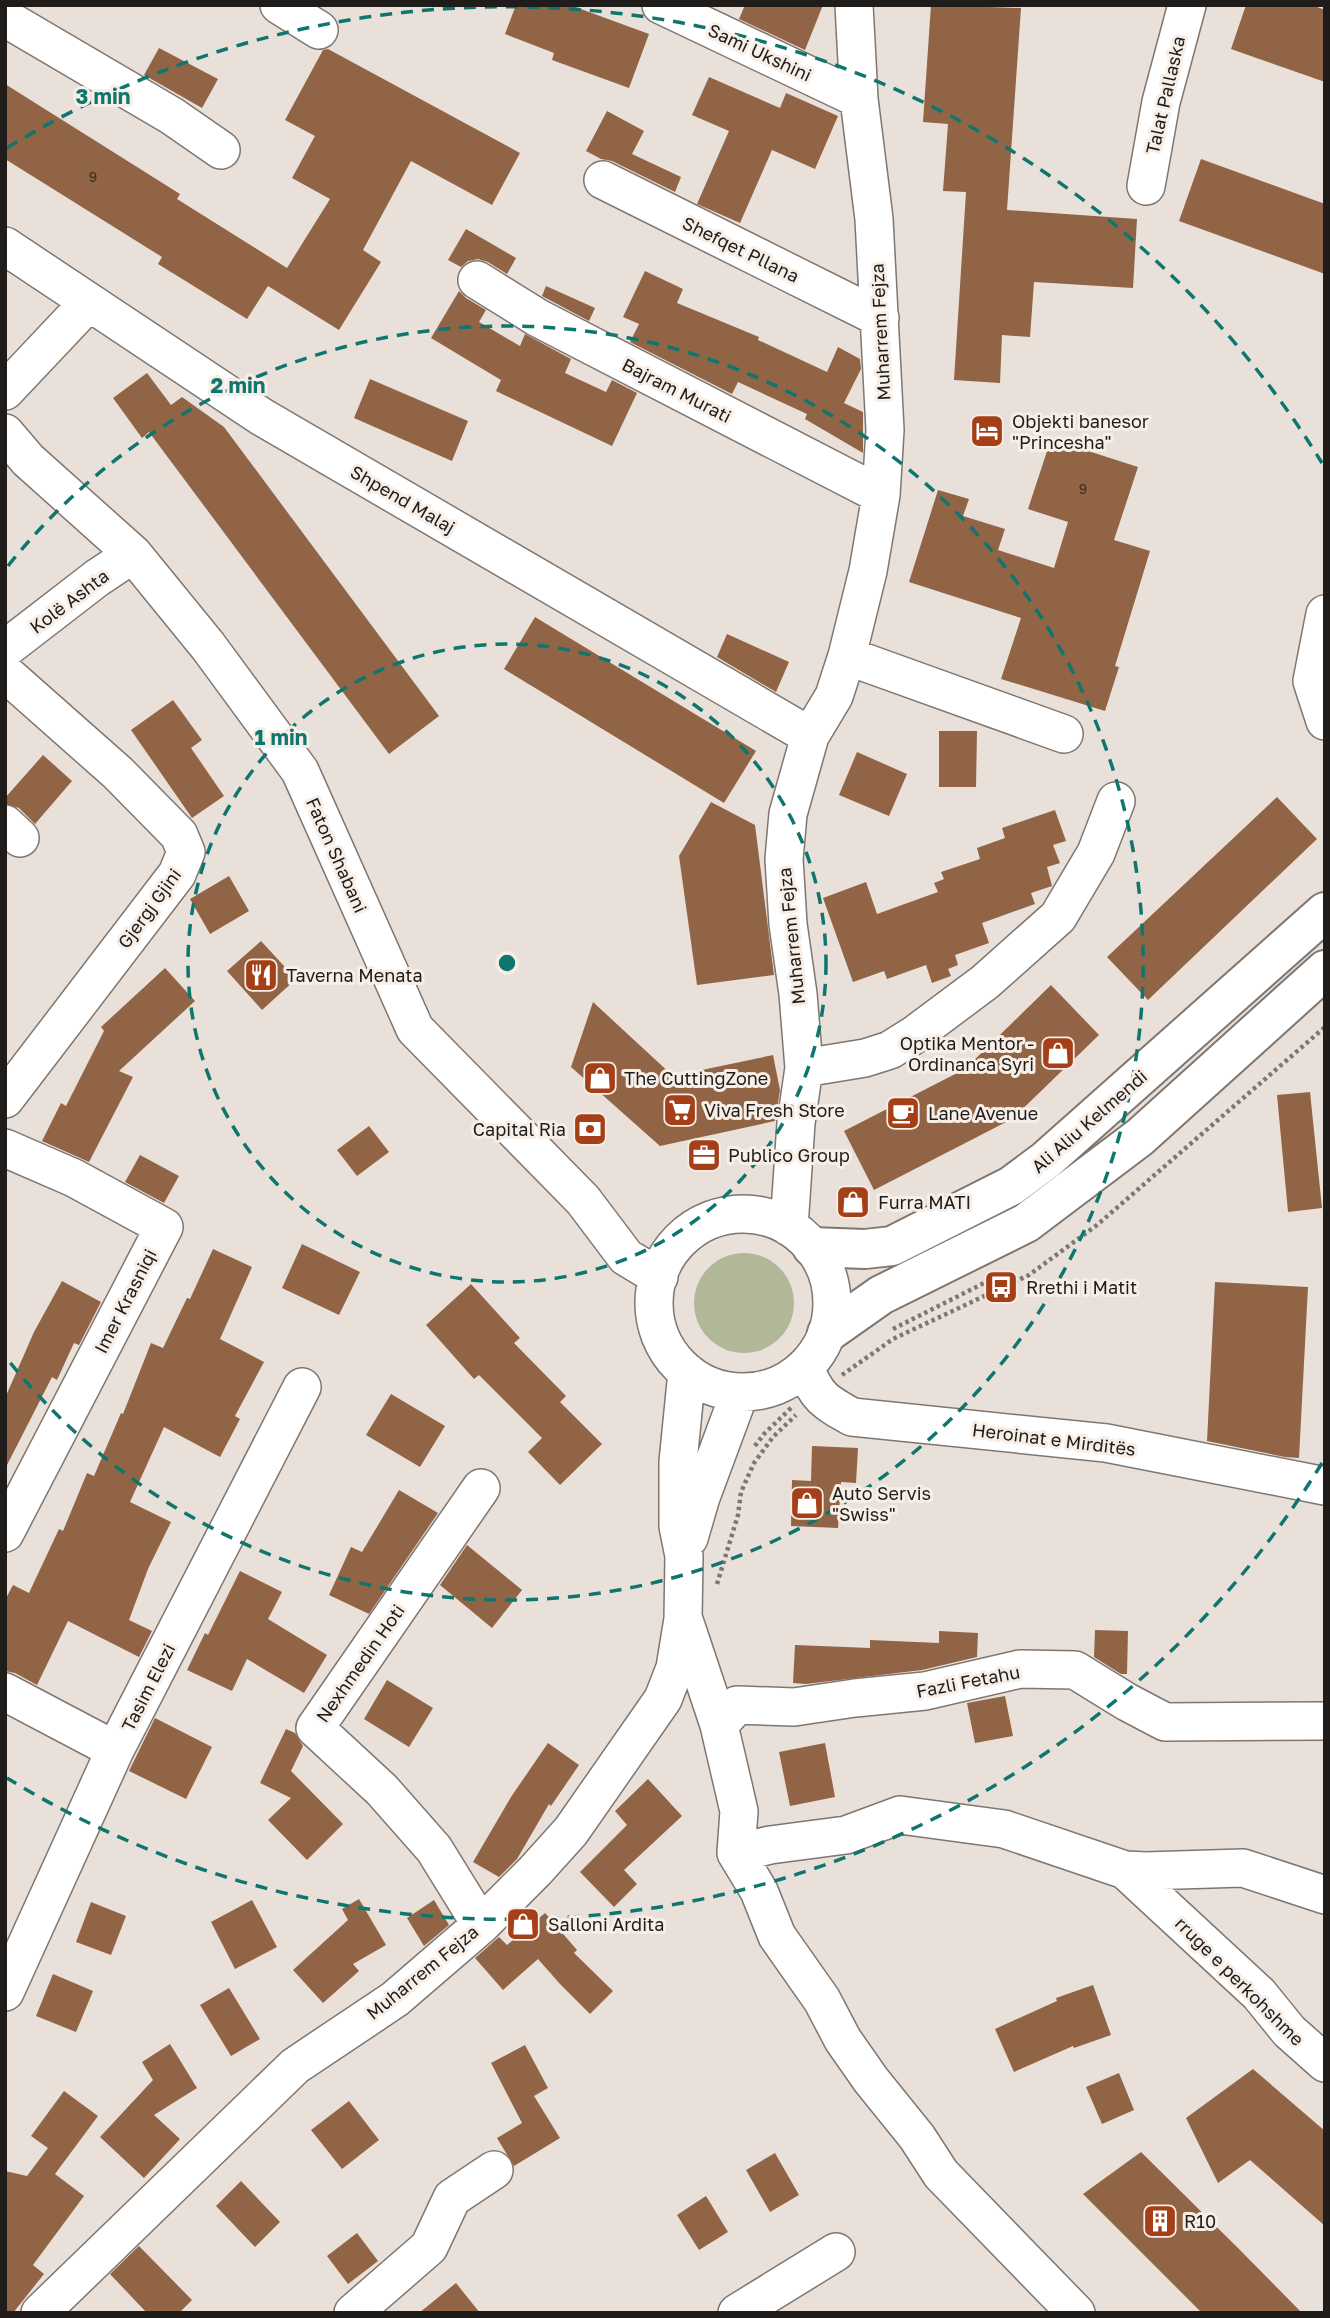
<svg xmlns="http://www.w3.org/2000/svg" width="1330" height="2318" font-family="'Golos Text',sans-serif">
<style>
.grass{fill:#b1b897}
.building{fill:#916445}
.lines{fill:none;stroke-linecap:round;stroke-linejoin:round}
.minor-casing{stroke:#7f7670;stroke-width:40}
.major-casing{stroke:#7f7670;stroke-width:42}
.path{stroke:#7d7773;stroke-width:4.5;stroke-dasharray:3.5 3.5;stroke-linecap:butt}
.minor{stroke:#fff;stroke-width:37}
.major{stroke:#fff;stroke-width:38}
.ring{fill:none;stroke:#0f766e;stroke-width:3.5;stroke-dasharray:12 9}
.labels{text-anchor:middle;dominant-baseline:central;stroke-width:6;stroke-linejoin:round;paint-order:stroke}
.number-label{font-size:14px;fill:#3c2e24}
.street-label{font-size:18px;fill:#1f1c19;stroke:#f7eee7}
.poi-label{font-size:18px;fill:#1f1c19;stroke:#f7eee7;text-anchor:start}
.centre{fill:#0f766e;stroke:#f7eee7;stroke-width:3.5}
.ring-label{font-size:21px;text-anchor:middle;font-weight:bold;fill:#0f766e;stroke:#f7eee7;stroke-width:6;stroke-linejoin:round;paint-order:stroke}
</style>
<rect width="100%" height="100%" fill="#eae0da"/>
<path class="grass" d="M694 1303a50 50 0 1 1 100 0a50 50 0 1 1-100 0Z"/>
<path class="building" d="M 516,5 L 570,5 L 649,34 L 629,88 L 552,60 L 554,53 L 505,34 Z
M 745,5 L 823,5 L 805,50 L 739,19 Z
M 931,5 L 1021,8 L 1007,210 L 1137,219 L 1133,288 L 1034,282 L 1030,337 L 1002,335 L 1000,383 L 954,380 L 966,192 L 943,191 L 948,124 L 923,122 Z
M 1246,5 L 1312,5 L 1325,10 L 1325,82 L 1231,49 Z
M 159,48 L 218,79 L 202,108 L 144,75 Z
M 328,49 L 520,153 L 492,205 L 411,161 L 363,250 L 381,262 L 339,330 L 268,286 L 247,319 L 158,264 L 162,257 L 5,159 L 5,84 L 180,194 L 177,199 L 287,268 L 330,199 L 292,178 L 315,136 L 285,120 L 323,50 Z
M 709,77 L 780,108 L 786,93 L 838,116 L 815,169 L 772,150 L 740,223 L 697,204 L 729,131 L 692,115 Z
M 607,111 L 644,131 L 632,154 L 681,177 L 675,192 L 612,161 L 601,159 L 586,151 Z
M 1201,159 L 1325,204 L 1325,274 L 1179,221 Z
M 466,229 L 516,258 L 507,274 L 488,262 L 478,259 L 468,261 L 461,267 L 448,260 Z
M 645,271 L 683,289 L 677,303 L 759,337 L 758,340 L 827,372 L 838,347 L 860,359 L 861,369 L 844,403 L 863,412 L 863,453 L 805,419 L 807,414 L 738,382 L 732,394 L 630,342 L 639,324 L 623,317 Z
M 546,286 L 595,308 L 589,321 L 542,296 Z
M 459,291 L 466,298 L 486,310 L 479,322 L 520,346 L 525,334 L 571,359 L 565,373 L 606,392 L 612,380 L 637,393 L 612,446 L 496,391 L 501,380 L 431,338 Z
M 147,373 L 171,405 L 182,397 L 224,427 L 439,716 L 389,754 L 149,432 L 142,438 L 113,398 Z
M 370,379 L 468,421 L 452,461 L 354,418 Z
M 1051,439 L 1138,467 L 1114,540 L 1150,551 L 1115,666 L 1119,667 L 1105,711 L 1001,679 L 1021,618 L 909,582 L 938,490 L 969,499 L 963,516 L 1005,529 L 998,550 L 1054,568 L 1068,522 L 1028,509 Z
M 535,617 L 756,751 L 724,803 L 504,669 Z
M 727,634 L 789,662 L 776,692 L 717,657 Z
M 173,700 L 202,740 L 191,748 L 224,796 L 192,818 L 131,730 Z
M 939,731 L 977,731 L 976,787 L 939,787 Z
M 857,752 L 907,774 L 889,816 L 839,795 Z
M 43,755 L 72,781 L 35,824 L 19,808 L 5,804 L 5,798 Z
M 1277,797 L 1317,839 L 1148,1000 L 1107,957 Z
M 711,802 L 755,825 L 774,975 L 697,985 L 679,856 Z
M 1055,810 L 1066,841 L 1053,845 L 1060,863 L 1047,867 L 1052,886 L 1031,893 L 1035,904 L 982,923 L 989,943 L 955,955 L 958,965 L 948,969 L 951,976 L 932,983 L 926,965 L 887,979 L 884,971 L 853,982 L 823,898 L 866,882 L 877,914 L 938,892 L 934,883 L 944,879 L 941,872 L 980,859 L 977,848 L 1005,838 L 1002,828 Z
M 229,876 L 249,911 L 210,934 L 190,899 Z
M 261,941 L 296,979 L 262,1010 L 227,971 Z
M 165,968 L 195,1001 L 119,1071 L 133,1077 L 89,1162 L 42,1141 L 61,1103 L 66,1106 L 104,1031 L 101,1027 Z
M 1051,985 L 1099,1035 L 1012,1119 L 874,1190 L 844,1131 L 965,1069 Z
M 593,1002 L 673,1076 L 773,1055 L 780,1090 L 775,1121 L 660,1146 L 571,1067 Z
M 1310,1092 L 1322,1208 L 1288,1212 L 1277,1095 Z
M 369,1126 L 389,1152 L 357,1176 L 337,1150 Z
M 140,1155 L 179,1176 L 164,1203 L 125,1182 Z
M 302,1244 L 360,1272 L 339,1315 L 282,1288 Z
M 213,1249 L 252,1267 L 220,1339 L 264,1362 L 235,1416 L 240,1419 L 220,1457 L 164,1427 L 130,1502 L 171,1522 L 148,1569 L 129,1620 L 152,1631 L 139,1657 L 68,1621 L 37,1685 L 15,1673 L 5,1671 L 5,1600 L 13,1585 L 29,1593 L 59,1529 L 63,1531 L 87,1473 L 94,1476 L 121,1413 L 123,1414 L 151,1343 L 163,1348 L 187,1298 L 190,1299 Z
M 62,1281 L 101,1302 L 79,1345 L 74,1343 L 57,1380 L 52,1377 L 5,1469 L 5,1398 L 34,1332 Z
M 1215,1282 L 1308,1287 L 1299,1458 L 1285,1457 L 1207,1441 Z
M 471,1284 L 520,1338 L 514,1343 L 566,1396 L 560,1402 L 602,1444 L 560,1485 L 528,1452 L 542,1438 L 479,1375 L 474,1379 L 426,1325 Z
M 391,1394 L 445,1426 L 420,1467 L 366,1435 Z
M 812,1446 L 858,1448 L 856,1483 L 841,1482 L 838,1528 L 791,1526 L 792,1480 L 811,1481 Z
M 399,1490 L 438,1513 L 369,1614 L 329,1595 L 351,1547 L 362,1552 Z
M 467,1545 L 522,1590 L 492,1628 L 440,1585 Z
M 240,1571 L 282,1592 L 268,1619 L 327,1655 L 304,1693 L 247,1659 L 232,1691 L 187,1670 L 205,1633 L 208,1635 Z
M 1095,1630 L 1128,1631 L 1127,1674 L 1121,1674 L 1094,1657 Z
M 939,1631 L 978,1633 L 977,1657 L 922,1670 L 806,1684 L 793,1683 L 795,1645 L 870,1648 L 870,1640 L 939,1643 Z
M 387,1680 L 433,1708 L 409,1747 L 364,1719 Z
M 1005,1696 L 1013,1736 L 975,1743 L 967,1703 Z
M 155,1718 L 212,1747 L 186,1799 L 129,1771 Z
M 286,1729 L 295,1733 L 303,1746 L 291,1771 L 343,1824 L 307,1860 L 268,1820 L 291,1798 L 260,1783 Z
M 548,1743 L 579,1765 L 551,1806 L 549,1804 L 517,1859 L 499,1877 L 473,1862 L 511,1797 Z
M 825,1743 L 835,1797 L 790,1806 L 779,1752 Z
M 648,1779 L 682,1816 L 624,1870 L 637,1884 L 614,1907 L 580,1872 L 627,1825 L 615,1811 Z
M 359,1899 L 386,1945 L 353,1964 L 359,1971 L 323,2003 L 293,1970 L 348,1920 L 342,1909 Z
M 252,1900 L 277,1947 L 235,1969 L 211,1922 Z
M 434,1900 L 449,1925 L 424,1946 L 407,1918 Z
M 91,1902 L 126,1916 L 111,1955 L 76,1942 Z
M 545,1913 L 577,1950 L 574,1953 L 613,1991 L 590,2014 L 560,1984 L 538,1959 L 503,1990 L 475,1958 L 499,1937 L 507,1945 Z
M 53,1974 L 93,1991 L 76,2032 L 36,2016 Z
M 1093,1985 L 1111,2035 L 1074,2048 L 1073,2046 L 1014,2072 L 995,2029 L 1057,2001 L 1056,1998 Z
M 229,1988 L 260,2039 L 231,2056 L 200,2005 Z
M 170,2044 L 197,2088 L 154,2115 L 180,2139 L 144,2178 L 100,2137 L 153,2080 L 142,2062 Z
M 525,2045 L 548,2088 L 534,2096 L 560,2138 L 514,2166 L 497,2138 L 522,2123 L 491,2063 Z
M 1253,2069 L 1325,2131 L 1325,2226 L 1250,2160 L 1218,2183 L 1186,2118 Z
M 1119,2073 L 1134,2110 L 1102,2124 L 1086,2087 Z
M 64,2091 L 98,2116 L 55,2174 L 84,2196 L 33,2265 L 44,2274 L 13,2313 L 5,2313 L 5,2171 L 27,2176 L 48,2148 L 31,2136 Z
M 349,2101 L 379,2140 L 342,2169 L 311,2130 Z
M 1141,2152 L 1238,2248 L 1302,2313 L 1202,2313 L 1083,2194 Z
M 775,2153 L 799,2195 L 770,2212 L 746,2170 Z
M 241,2181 L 280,2222 L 255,2247 L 216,2206 Z
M 706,2196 L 728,2232 L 699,2250 L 677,2215 Z
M 357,2233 L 378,2261 L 348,2284 L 327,2256 Z
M 139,2246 L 192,2300 L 179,2313 L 147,2313 L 110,2274 Z
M 456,2283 L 480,2313 L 419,2313 Z"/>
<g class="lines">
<g class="minor-casing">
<path id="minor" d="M 279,5 L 319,30
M 661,5 L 859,99
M 5,18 L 172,116 L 221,150
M 603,180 L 880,318
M 1146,186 L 1161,102 L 1187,5
M 5,246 L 262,417 L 810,736
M 477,280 L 538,318 L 881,495
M 5,391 L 89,302
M 5,433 L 28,460 L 133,554 L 208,646 L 300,771 L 415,1029 L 583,1200 L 626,1257 L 659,1277
M 1325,614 L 1312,681 L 1325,721
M 5,649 L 97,578 L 133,554
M 847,656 L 1064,734
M 5,673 L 118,773 L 179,835 L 186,852 L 177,874 L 5,1099
M 5,824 L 20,838
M 804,1068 L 865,1058 L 890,1050 L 914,1035 L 985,982 L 1058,917 L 1096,853 L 1116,801
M 5,1148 L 74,1178 L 164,1227 L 5,1533
M654 1303a89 89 0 1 1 178 0a89 89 0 1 1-178 0Z
M 789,1227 L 796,1123 L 804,1068 L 798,994 L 788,924 L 784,859 L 788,814 L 810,736 L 834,696 L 847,656 L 868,571 L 881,495 L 885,430 L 874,219 L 859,99 L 854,5
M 805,1367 C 816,1397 825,1402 852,1417 L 1106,1443 L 1325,1486
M 481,1488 L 315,1728 L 382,1790 L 434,1849 L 481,1925
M 689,1538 L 701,1497 L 740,1392
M 684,1620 L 719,1725 L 737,1705 L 794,1707 L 855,1698 L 925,1691 L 1020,1669 L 1075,1670 L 1127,1702 L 1165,1722 L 1325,1721
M 5,1692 L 115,1750
M 719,1725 L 739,1811 L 736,1853 L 759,1891 L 777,1936 L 822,2000 L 843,2040 L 871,2080 L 917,2137 L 941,2174 L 1076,2313
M 736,1853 L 770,1845 L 846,1835 L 900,1815 L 1004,1829 L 1125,1870 L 1146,1871 L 1243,1868 L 1325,1895
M 1125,1870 L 1259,1994 L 1289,2031 L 1325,2063
M 5,1992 L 115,1750 L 302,1387
M 40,2313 L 295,2066 L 395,1999 L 481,1925 L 535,1871 L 571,1831 L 663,1699 L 675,1668 L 683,1619 L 684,1556 L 678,1526 L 678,1462 L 687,1372
M 353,2313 L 429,2247 L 452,2198 L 494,2170
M 737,2313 L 836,2252"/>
</g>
<g class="major-casing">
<path id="major" d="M 812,1247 L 865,1249 L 892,1246 L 1011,1186 L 1046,1160 L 1325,912
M 827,1333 L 881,1295 L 1026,1223 L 1140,1137 L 1325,970"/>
</g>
<path class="path" d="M 893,1329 L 1004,1273
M 842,1375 L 893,1339 L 1029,1275 L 1097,1225 L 1325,1027
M 755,1446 L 764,1434 L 792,1407
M 717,1584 L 738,1515 L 741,1492 L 754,1463 L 773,1437 L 796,1415"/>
<use href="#minor" class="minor"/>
<use href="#major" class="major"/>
</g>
<g class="ring">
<circle cx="507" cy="963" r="319"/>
<path d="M8 566A637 637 0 1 1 8 1360"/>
<path d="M1322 1463A956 956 0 0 1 7 1778M7 148A956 956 0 0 1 1322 463"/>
</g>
<defs>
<g id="hotel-square" transform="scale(1.75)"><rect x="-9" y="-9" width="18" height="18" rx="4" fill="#a53f17" stroke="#f7eee7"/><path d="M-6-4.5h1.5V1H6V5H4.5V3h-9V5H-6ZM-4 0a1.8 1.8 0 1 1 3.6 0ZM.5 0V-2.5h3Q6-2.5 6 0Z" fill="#fff"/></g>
<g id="restaurant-square" transform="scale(1.75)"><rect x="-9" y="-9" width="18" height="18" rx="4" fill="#a53f17" stroke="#f7eee7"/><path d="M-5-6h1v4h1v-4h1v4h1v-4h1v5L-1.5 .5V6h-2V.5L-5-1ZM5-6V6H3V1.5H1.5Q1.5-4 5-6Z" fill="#fff"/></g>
<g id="shop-square" transform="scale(1.75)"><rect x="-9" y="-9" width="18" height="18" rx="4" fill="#a53f17" stroke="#f7eee7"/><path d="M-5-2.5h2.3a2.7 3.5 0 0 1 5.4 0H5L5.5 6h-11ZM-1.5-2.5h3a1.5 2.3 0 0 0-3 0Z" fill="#fff"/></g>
<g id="supermarket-square" transform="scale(1.75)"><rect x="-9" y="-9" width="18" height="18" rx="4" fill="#a53f17" stroke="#f7eee7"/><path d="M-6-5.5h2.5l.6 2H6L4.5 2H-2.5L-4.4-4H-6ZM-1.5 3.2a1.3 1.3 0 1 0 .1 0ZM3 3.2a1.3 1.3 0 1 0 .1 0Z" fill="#fff"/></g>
<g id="cafe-square" transform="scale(1.75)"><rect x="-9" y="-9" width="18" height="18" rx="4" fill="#a53f17" stroke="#f7eee7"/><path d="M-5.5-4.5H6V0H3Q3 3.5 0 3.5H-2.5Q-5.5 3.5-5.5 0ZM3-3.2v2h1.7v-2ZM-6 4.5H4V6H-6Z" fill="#fff"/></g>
<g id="bank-square" transform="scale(1.75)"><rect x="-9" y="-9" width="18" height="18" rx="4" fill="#a53f17" stroke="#f7eee7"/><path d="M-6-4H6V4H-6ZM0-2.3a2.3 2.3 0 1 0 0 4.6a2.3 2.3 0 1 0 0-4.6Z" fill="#fff"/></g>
<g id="office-square" transform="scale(1.75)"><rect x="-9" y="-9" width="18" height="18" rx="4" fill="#a53f17" stroke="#f7eee7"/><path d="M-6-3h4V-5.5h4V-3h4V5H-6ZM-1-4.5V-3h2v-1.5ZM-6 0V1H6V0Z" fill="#fff"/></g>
<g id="bus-square" transform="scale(1.75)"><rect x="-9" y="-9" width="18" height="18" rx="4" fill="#a53f17" stroke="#f7eee7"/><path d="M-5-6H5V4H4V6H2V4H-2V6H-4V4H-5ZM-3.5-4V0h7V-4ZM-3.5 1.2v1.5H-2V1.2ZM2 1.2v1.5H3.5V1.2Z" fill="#fff"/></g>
<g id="building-square" transform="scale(1.75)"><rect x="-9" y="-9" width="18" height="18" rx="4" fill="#a53f17" stroke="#f7eee7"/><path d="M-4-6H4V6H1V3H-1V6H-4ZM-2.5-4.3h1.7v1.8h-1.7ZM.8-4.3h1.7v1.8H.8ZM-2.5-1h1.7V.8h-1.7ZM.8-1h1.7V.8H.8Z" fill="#fff"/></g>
</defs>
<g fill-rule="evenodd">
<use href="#hotel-square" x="987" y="431"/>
<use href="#restaurant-square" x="261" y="975"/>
<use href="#shop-square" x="1058" y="1053"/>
<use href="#shop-square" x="600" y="1078"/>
<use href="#supermarket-square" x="680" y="1110"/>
<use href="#cafe-square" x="903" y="1113"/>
<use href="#bank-square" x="590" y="1129"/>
<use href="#office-square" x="704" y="1155"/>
<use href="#shop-square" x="853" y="1202"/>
<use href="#bus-square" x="1001" y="1287"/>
<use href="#shop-square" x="807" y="1503"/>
<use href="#shop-square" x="523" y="1924"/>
<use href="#building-square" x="1160" y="2221"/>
</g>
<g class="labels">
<g class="number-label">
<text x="93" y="176">9</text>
<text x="1083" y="488">9</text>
</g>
<g class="street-label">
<text transform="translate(760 52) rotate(25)">Sami Ukshini</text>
<text transform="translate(1165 95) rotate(-77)">Talat Pallaska</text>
<text transform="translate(741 249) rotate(26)">Shefqet Pllana</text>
<text transform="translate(880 332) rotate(-93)">Muharrem Fejza</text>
<text transform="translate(677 390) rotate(27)">Bajram Murati</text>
<text transform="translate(403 499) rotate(30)">Shpend Malaj</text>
<text transform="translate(69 601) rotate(-37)">Kolë Ashta</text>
<text transform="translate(337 855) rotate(66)">Faton Shabani</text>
<text transform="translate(149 908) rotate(-54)">Gjergj Gjini</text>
<text transform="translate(791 936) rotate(-96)">Muharrem Fejza</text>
<text transform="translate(1089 1121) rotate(-41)">Ali Aliu Kelmendi</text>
<text transform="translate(125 1301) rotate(-63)">Imer Krasniqi</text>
<text transform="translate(1054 1439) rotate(7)">Heroinat e Mirditës</text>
<text transform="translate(360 1663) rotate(-55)">Nexhmedin Hoti</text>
<text transform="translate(968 1681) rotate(-11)">Fazli Fetahu</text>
<text transform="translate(148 1687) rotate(-63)">Tasim Elezi</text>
<text transform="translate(422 1972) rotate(-39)">Muharrem Fejza</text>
<text transform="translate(1240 1981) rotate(45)">rruge e perkohshme</text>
</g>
<g class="poi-label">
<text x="1012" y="421">Objekti banesor<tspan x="1012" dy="21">"Princesha"</tspan></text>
<text x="286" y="975">Taverna Menata</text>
<text x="1034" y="1043" text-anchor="end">Optika Mentor -<tspan x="1034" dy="21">Ordinanca Syri</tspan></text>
<text x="624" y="1078">The CuttingZone</text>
<text x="704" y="1110">Viva Fresh Store</text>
<text x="928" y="1113">Lane Avenue</text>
<text x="566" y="1129" text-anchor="end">Capital Ria</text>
<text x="728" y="1155">Publico Group</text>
<text x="878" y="1202">Furra MATI</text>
<text x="1026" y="1287">Rrethi i Matit</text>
<text x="832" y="1493">Auto Servis<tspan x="832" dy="21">"Swiss"</tspan></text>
<text x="548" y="1924">Salloni Ardita</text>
<text x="1184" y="2221">R10</text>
</g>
</g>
<circle cx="507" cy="963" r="10" class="centre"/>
<g class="ring-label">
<text x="103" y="104">3 min</text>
<text x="238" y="393">2 min</text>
<text x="281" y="745">1 min</text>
</g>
<rect width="1330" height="2318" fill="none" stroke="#1f1c19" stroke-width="14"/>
</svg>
